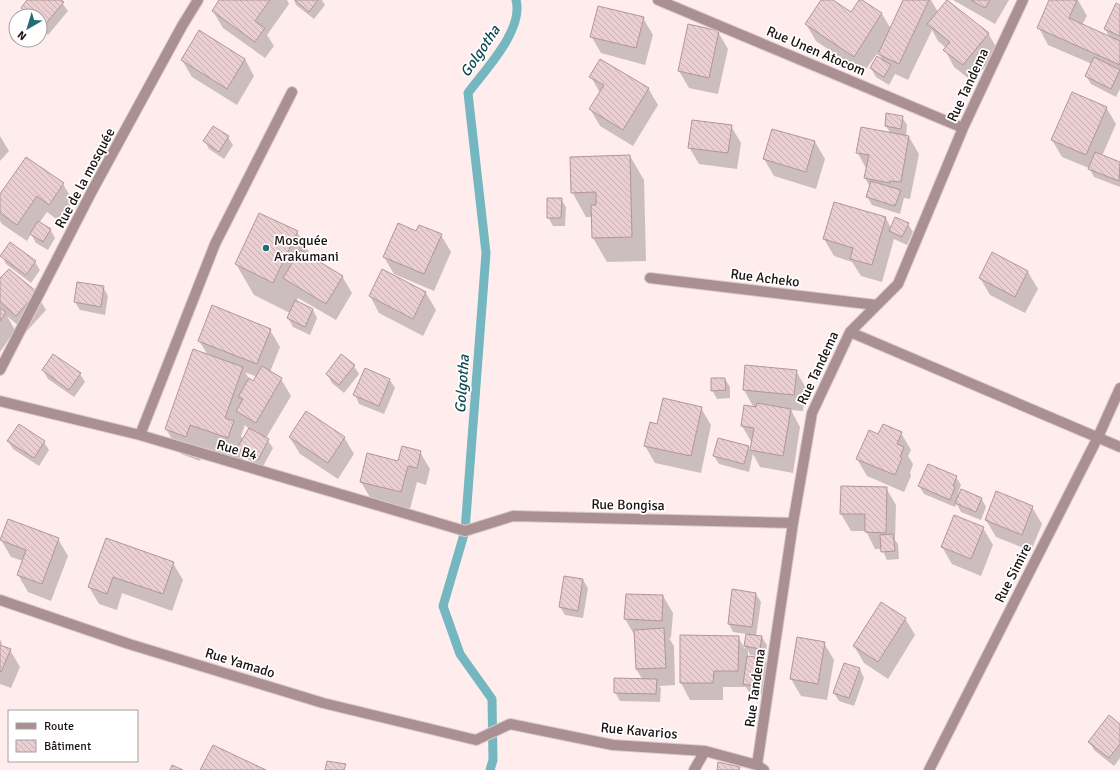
<svg xmlns="http://www.w3.org/2000/svg" width="1120" height="770" font-family="Signika,sans-serif">
<style>
.shadow{fill:#0003;fill-rule:evenodd}
.lines{fill:none;stroke-linecap:round;stroke-linejoin:round}
.stream{stroke:#74b7c0;stroke-width:9}
.building{fill:url(#building-back-hatch);stroke:#b29699}
.minor-casing{stroke:#dbcacb;stroke-width:12}
.minor{stroke:#aa9092;stroke-width:10}
.poi-dot{fill:#226d75;stroke:#fff;stroke-width:1.5}
.labels{text-anchor:middle;dominant-baseline:central;stroke-width:3.5;stroke-linejoin:round;paint-order:stroke}
.street-label{font-size:14px;fill:#1c1213;stroke:#fff}
.poi-label{font-size:14px;fill:#1c1213;stroke:#fff;text-anchor:start}
.water-label{font-size:15px;font-style:italic;fill:#0a4950;stroke:#fff}
</style>
<defs>
<pattern id="building-back-hatch" width="6" height="6" patternUnits="userSpaceOnUse"><rect width="6" height="6" fill="#ebced0"/><path d="M-1 5l2 2M0 0l6 6M5-1l2 2" fill="none" stroke="#c9b0b2"/></pattern>
</defs>
<rect width="100%" height="100%" fill="#ffedee"/>
<path class="shadow" d="M 28,0 L 60,0 L 68,11 L 48,35 L 40,28 L 40,16 L 26,16 L 22,8 Z
M 221,0 L 287,0 L 289,4 L 267,35 L 274,46 L 265,58 L 223,28 L 213,11 Z
M 294,0 L 322,0 L 325,5 L 314,19 L 296,5 Z
M 822,0 L 832,0 L 851,13 L 861,0 L 882,14 L 891,29 L 904,0 L 931,0 L 938,12 L 988,33 L 998,50 L 973,82 L 954,67 L 945,50 L 946,48 L 938,41 L 932,30 L 908,80 L 895,74 L 889,85 L 876,77 L 871,68 L 883,61 L 879,54 L 882,47 L 863,73 L 816,41 L 806,24 Z
M 953,0 L 1009,0 L 995,24 Z
M 1051,0 L 1078,0 L 1087,16 L 1082,25 L 1110,38 L 1105,29 L 1120,6 L 1120,89 L 1116,97 L 1091,84 L 1086,76 L 1092,64 L 1048,45 L 1039,28 Z
M 643,18 L 653,35 L 645,65 L 601,53 L 591,36 Z
M 718,32 L 728,49 L 718,94 L 689,88 L 679,71 Z
M 245,59 L 254,76 L 237,105 L 192,77 L 182,60 Z
M 591,77 L 648,88 L 658,105 L 633,146 L 600,126 L 590,109 L 600,93 Z
M 1106,107 L 1116,124 L 1102,156 L 1120,163 L 1120,187 L 1094,177 L 1089,168 L 1062,157 L 1052,140 Z
M 902,117 L 907,125 L 906,137 L 909,137 L 919,154 L 910,199 L 904,198 L 900,214 L 872,205 L 867,196 L 870,187 L 865,178 L 867,170 L 857,152 L 891,134 L 886,126 Z
M 731,126 L 741,143 L 737,169 L 699,164 L 689,147 Z
M 773,130 L 815,142 L 825,159 L 816,189 L 774,176 L 764,159 Z
M 0,136 L 9,151 L 0,161 Z
M 228,137 L 233,145 L 224,159 L 209,149 L 205,141 Z
M 630,156 L 644,180 L 646,261 L 607,262 L 593,238 L 592,217 L 586,217 L 572,192 Z
M 63,184 L 73,201 L 59,221 L 47,212 L 39,223 L 50,229 L 55,238 L 48,250 L 36,243 L 31,234 L 27,241 L 2,224 L 0,221 L 0,195 Z
M 561,199 L 566,207 L 565,226 L 553,226 L 548,217 Z
M 886,218 L 891,228 L 908,224 L 913,232 L 907,245 L 894,239 L 882,282 L 861,276 L 852,262 L 834,256 L 824,239 Z
M 297,232 L 313,259 L 342,276 L 352,293 L 336,320 L 298,298 L 296,302 L 313,310 L 317,318 L 310,335 L 293,327 L 288,318 L 290,313 L 254,295 L 236,264 Z
M 417,233 L 441,235 L 451,252 L 434,291 L 394,274 L 384,257 Z
M 2,256 L 35,262 L 40,270 L 31,283 L 6,264 Z
M 383,271 L 426,293 L 436,310 L 423,336 L 379,313 L 370,296 Z
M 1028,272 L 1038,289 L 1025,313 L 990,295 L 980,278 Z
M 0,280 L 36,293 L 46,310 L 26,332 L 7,316 L 15,330 L 0,352 Z
M 103,287 L 108,296 L 105,315 L 80,310 L 75,302 Z
M 270,330 L 280,347 L 270,372 L 281,379 L 291,396 L 266,438 L 273,448 L 262,468 L 244,457 L 242,462 L 204,449 L 200,461 L 181,454 L 166,429 L 208,355 L 199,341 ZM 245,372 L 257,377 L 254,382 L 250,380 ZM 245,425 L 249,429 L 243,440 L 241,436 Z
M 354,366 L 359,374 L 344,393 L 332,383 L 327,374 Z
M 43,370 L 80,374 L 85,382 L 74,397 L 48,379 Z
M 365,370 L 390,380 L 395,388 L 384,414 L 359,404 L 355,395 Z
M 796,371 L 806,388 L 803,411 L 791,410 L 800,427 L 793,473 L 760,467 L 753,454 L 749,472 L 719,464 L 714,456 L 748,447 L 750,451 L 752,443 L 742,426 L 754,408 L 744,390 Z
M 725,379 L 730,387 L 730,398 L 717,399 L 712,390 Z
M 701,408 L 711,425 L 701,473 L 655,463 L 645,446 L 658,425 Z
M 19,425 L 44,442 L 49,450 L 39,466 L 13,449 L 8,441 Z
M 901,433 L 911,450 L 908,456 L 913,464 L 910,473 L 911,476 L 904,492 L 867,476 L 857,459 L 879,435 Z
M 344,437 L 354,454 L 338,479 L 300,454 L 290,438 Z
M 420,452 L 430,469 L 426,485 L 417,482 L 410,509 L 371,499 L 361,482 Z
M 956,477 L 961,485 L 958,493 L 959,495 L 981,498 L 986,507 L 981,520 L 961,512 L 957,504 L 955,507 L 924,494 L 919,486 Z
M 886,488 L 896,505 L 895,540 L 898,544 L 899,559 L 887,560 L 882,549 L 875,549 L 866,531 L 851,531 L 841,514 Z
M 1032,507 L 1042,524 L 1031,551 L 996,537 L 986,520 Z
M 983,528 L 993,545 L 981,576 L 952,564 L 942,547 Z
M 58,539 L 68,556 L 51,601 L 28,592 L 18,575 L 23,561 L 11,557 L 1,540 Z
M 106,540 L 173,563 L 183,580 L 172,611 L 122,593 L 117,610 L 99,604 L 89,587 Z
M 583,580 L 588,588 L 583,618 L 565,615 L 560,607 Z
M 756,594 L 761,602 L 756,636 L 762,637 L 767,645 L 765,657 L 750,655 L 748,650 L 748,657 L 764,659 L 769,668 L 765,695 L 749,692 L 746,687 L 723,687 L 723,700 L 690,700 L 681,683 L 738,637 L 745,649 L 747,634 L 733,632 L 729,624 Z
M 663,596 L 673,613 L 671,638 L 669,638 L 674,646 L 675,685 L 659,686 L 661,688 L 660,702 L 620,701 L 615,692 L 643,680 L 636,669 L 635,636 L 625,619 Z
M 905,618 L 915,635 L 888,679 L 864,663 L 854,646 Z
M 0,639 L 2,643 L 1,646 L 10,650 L 20,667 L 11,688 L 0,684 Z
M 824,643 L 834,660 L 827,700 L 801,696 L 791,679 Z
M 860,669 L 864,678 L 854,706 L 839,701 L 834,693 Z
M 1120,725 L 1120,758 L 1114,766 L 1094,750 L 1090,742 Z"/>
<g class="lines">
<path class="stream" d="M 490,770 L 493,760 L 492,699 L 460,654 L 443,606 L 465,531 L 486,253 L 468,93 C 485,70 524,30 516,0"/>
</g>
<path class="building" d="M 27,0 L 61,0 L 64,2 L 43,27 L 40,24 L 40,16 L 30,16 L 21,8 Z
M 219,0 L 270,0 L 255,21 L 265,28 L 255,42 L 212,11 Z
M 295,0 L 318,0 L 309,12 Z
M 821,0 L 833,0 L 851,12 L 859,0 L 862,0 L 882,13 L 854,57 L 805,24 Z
M 903,0 L 929,0 L 899,64 L 878,54 Z
M 947,0 L 989,33 L 963,65 L 943,50 L 950,42 L 927,24 Z
M 971,0 L 990,0 L 985,8 Z
M 1049,0 L 1077,0 L 1069,18 L 1120,41 L 1120,65 L 1037,28 Z
M 1116,3 L 1120,5 L 1120,36 L 1104,29 Z
M 598,6 L 644,17 L 636,48 L 590,37 Z
M 688,24 L 719,31 L 709,78 L 678,71 Z
M 199,30 L 245,59 L 227,89 L 181,60 Z
M 877,56 L 891,65 L 884,77 L 870,68 Z
M 1094,57 L 1120,70 L 1111,89 L 1085,76 Z
M 600,59 L 649,88 L 623,130 L 589,109 L 604,85 L 589,77 Z
M 1072,92 L 1107,107 L 1086,155 L 1051,140 Z
M 886,113 L 903,116 L 901,129 L 885,126 Z
M 692,120 L 732,125 L 728,153 L 688,148 Z
M 213,126 L 229,136 L 219,152 L 203,141 Z
M 861,127 L 909,136 L 901,182 L 890,181 L 890,183 L 864,178 L 869,155 L 856,153 Z
M 772,129 L 815,141 L 806,172 L 763,159 Z
M 1095,152 L 1120,162 L 1119,181 L 1088,169 Z
M 630,155 L 632,237 L 592,238 L 591,205 L 596,205 L 596,192 L 571,193 L 570,157 Z
M 26,157 L 64,183 L 49,205 L 37,196 L 17,225 L 0,213 L 0,194 Z
M 871,181 L 901,190 L 895,206 L 866,197 Z
M 547,198 L 562,198 L 561,218 L 547,218 Z
M 834,202 L 886,217 L 872,265 L 850,259 L 853,248 L 823,239 Z
M 259,213 L 298,231 L 273,283 L 235,264 Z
M 895,217 L 909,223 L 902,237 L 889,231 Z
M 38,221 L 51,229 L 43,242 L 30,234 Z
M 398,223 L 416,231 L 419,225 L 442,234 L 424,274 L 383,257 Z
M 10,242 L 36,261 L 26,275 L 0,256 Z
M 300,250 L 343,276 L 326,304 L 283,278 Z
M 992,252 L 1028,271 L 1015,297 L 979,278 Z
M 9,269 L 37,292 L 16,316 L 0,302 L 0,278 Z
M 382,269 L 426,292 L 413,319 L 369,296 Z
M 77,282 L 104,286 L 101,307 L 74,302 Z
M 295,300 L 313,309 L 305,327 L 287,318 Z
M 212,305 L 271,329 L 257,364 L 198,341 Z
M 0,308 L 6,312 L 0,321 Z
M 193,349 L 243,367 L 225,418 L 234,421 L 228,438 L 190,425 L 186,437 L 165,429 Z
M 53,354 L 81,373 L 69,390 L 42,370 Z
M 341,354 L 355,365 L 339,385 L 326,374 Z
M 745,365 L 797,370 L 794,395 L 743,390 Z
M 262,366 L 282,378 L 256,423 L 236,411 L 243,399 L 238,397 L 249,378 L 253,381 Z
M 365,368 L 390,379 L 379,406 L 353,395 Z
M 711,378 L 725,378 L 726,390 L 711,391 Z
M 663,398 L 702,407 L 691,456 L 644,446 L 650,422 L 657,424 Z
M 757,403 L 791,409 L 783,456 L 750,450 L 754,428 L 741,426 L 744,405 L 756,407 Z
M 306,411 L 345,437 L 328,463 L 289,437 Z
M 19,424 L 45,441 L 34,458 L 7,441 Z
M 883,424 L 902,432 L 897,444 L 904,447 L 900,457 L 902,458 L 895,475 L 856,459 L 869,430 L 878,434 Z
M 249,428 L 269,439 L 258,460 L 237,448 Z
M 718,438 L 749,446 L 744,464 L 713,456 Z
M 402,446 L 421,451 L 417,468 L 408,466 L 401,492 L 360,482 L 367,453 L 398,461 Z
M 928,464 L 957,476 L 953,486 L 955,487 L 950,500 L 918,486 Z
M 841,486 L 887,487 L 886,533 L 865,532 L 865,514 L 840,514 Z
M 961,489 L 982,498 L 976,512 L 955,503 Z
M 996,491 L 1033,506 L 1022,535 L 985,520 Z
M 954,515 L 984,527 L 971,559 L 941,547 Z
M 8,519 L 59,538 L 42,584 L 17,575 L 26,550 L 0,540 Z
M 893,534 L 895,551 L 881,552 L 880,535 Z
M 106,538 L 174,562 L 163,594 L 113,577 L 107,594 L 88,587 Z
M 564,576 L 583,579 L 578,611 L 559,607 Z
M 732,589 L 756,593 L 752,627 L 728,624 Z
M 626,594 L 663,595 L 662,621 L 624,619 Z
M 881,602 L 906,618 L 878,662 L 853,646 Z
M 664,628 L 666,668 L 636,669 L 634,630 Z
M 746,634 L 762,636 L 760,649 L 744,646 Z
M 680,635 L 739,636 L 738,671 L 714,671 L 713,683 L 680,683 Z
M 797,637 L 825,642 L 818,684 L 790,679 Z
M 0,645 L 11,649 L 1,672 L 0,671 Z
M 747,656 L 765,658 L 760,687 L 743,684 Z
M 844,663 L 860,668 L 849,698 L 833,693 Z
M 614,678 L 657,679 L 656,694 L 614,693 Z
M 1109,715 L 1120,724 L 1120,744 L 1109,758 L 1088,742 Z
M 213,745 L 266,770 L 200,770 Z
M 327,761 L 346,764 L 344,770 L 325,770 Z
M 718,762 L 740,767 L 739,770 L 717,770 Z
M 172,765 L 183,770 L 170,770 Z"/>
<g class="lines">
<g class="minor-casing">
<path id="minor" d="M 658,0 L 963,128
M 650,278 L 876,305
M 850,332 L 1120,447
M 0,370 L 92,191 L 182,26 L 198,0
M 0,401 L 140,435 L 465,531 L 513,516 L 793,523
M 140,435 L 215,244 L 292,92
M 0,600 L 129,644 L 323,703 L 476,740 L 510,724 L 613,745 L 705,751 L 757,765 L 764,770
M 757,765 L 793,523 L 812,413 L 850,332 L 898,284 L 963,128 L 1023,0
M 694,770 L 705,751
M 929,770 L 1098,437 L 1120,388"/>
</g>
<use href="#minor" class="minor"/>
</g>
<circle class="poi-dot" cx="266" cy="248" r="4"/>
<g class="labels">
<g class="street-label">
<text transform="translate(816 51) rotate(23)">Rue Unen Atocom</text>
<text transform="translate(968 85) rotate(-65)">Rue Tandema</text>
<text transform="translate(85 178) rotate(-62)">Rue de la mosquée</text>
<text transform="translate(765 278) rotate(7)">Rue Acheko</text>
<text transform="translate(818 368) rotate(-65)">Rue Tandema</text>
<text transform="translate(237 450) rotate(16)">Rue B4</text>
<text transform="translate(628 505) rotate(1)">Rue Bongisa</text>
<text transform="translate(1013 573) rotate(-63)">Rue Simire</text>
<text transform="translate(240 663) rotate(17)">Rue Yamado</text>
<text transform="translate(755 688) rotate(-82)">Rue Tandema</text>
<text transform="translate(639 731) rotate(5)">Rue Kavarios</text>
</g>
<g class="poi-label">
<text x="274" y="240">Mosquée<tspan x="274" dy="16">Arakumani</tspan></text>
</g>
<g class="water-label">
<text transform="translate(480 51) rotate(-56)">Golgotha</text>
<text transform="translate(462 384) rotate(-86)">Golgotha</text>
</g>
</g>
<rect x="8" y="710" width="130" height="52" fill="#ffffff" stroke="#a4a0a1"/>
<rect x="16" y="723" width="20" height="6" fill="#aa9092" stroke="#a4a0a1"/>
<text x="44" y="730" font-size="12" fill="#1c1213">Route</text>
<rect x="16" y="740" width="20" height="12" fill="url(#building-back-hatch)" stroke="#a4a0a1"/>
<text x="44" y="750" font-size="12" fill="#1c1213">Bâtiment</text>
<g transform="translate(28 28) rotate(218)"><circle r="19" fill="#ffffff" stroke="#a4a0a1"/>
<path d="M0-3L7 15L0 10L-7 15Z" fill="#226d75"/>
<text y="-6" font-size="11" font-weight="bold" text-anchor="middle" fill="#1c1213">N</text>
</g>
</svg>
